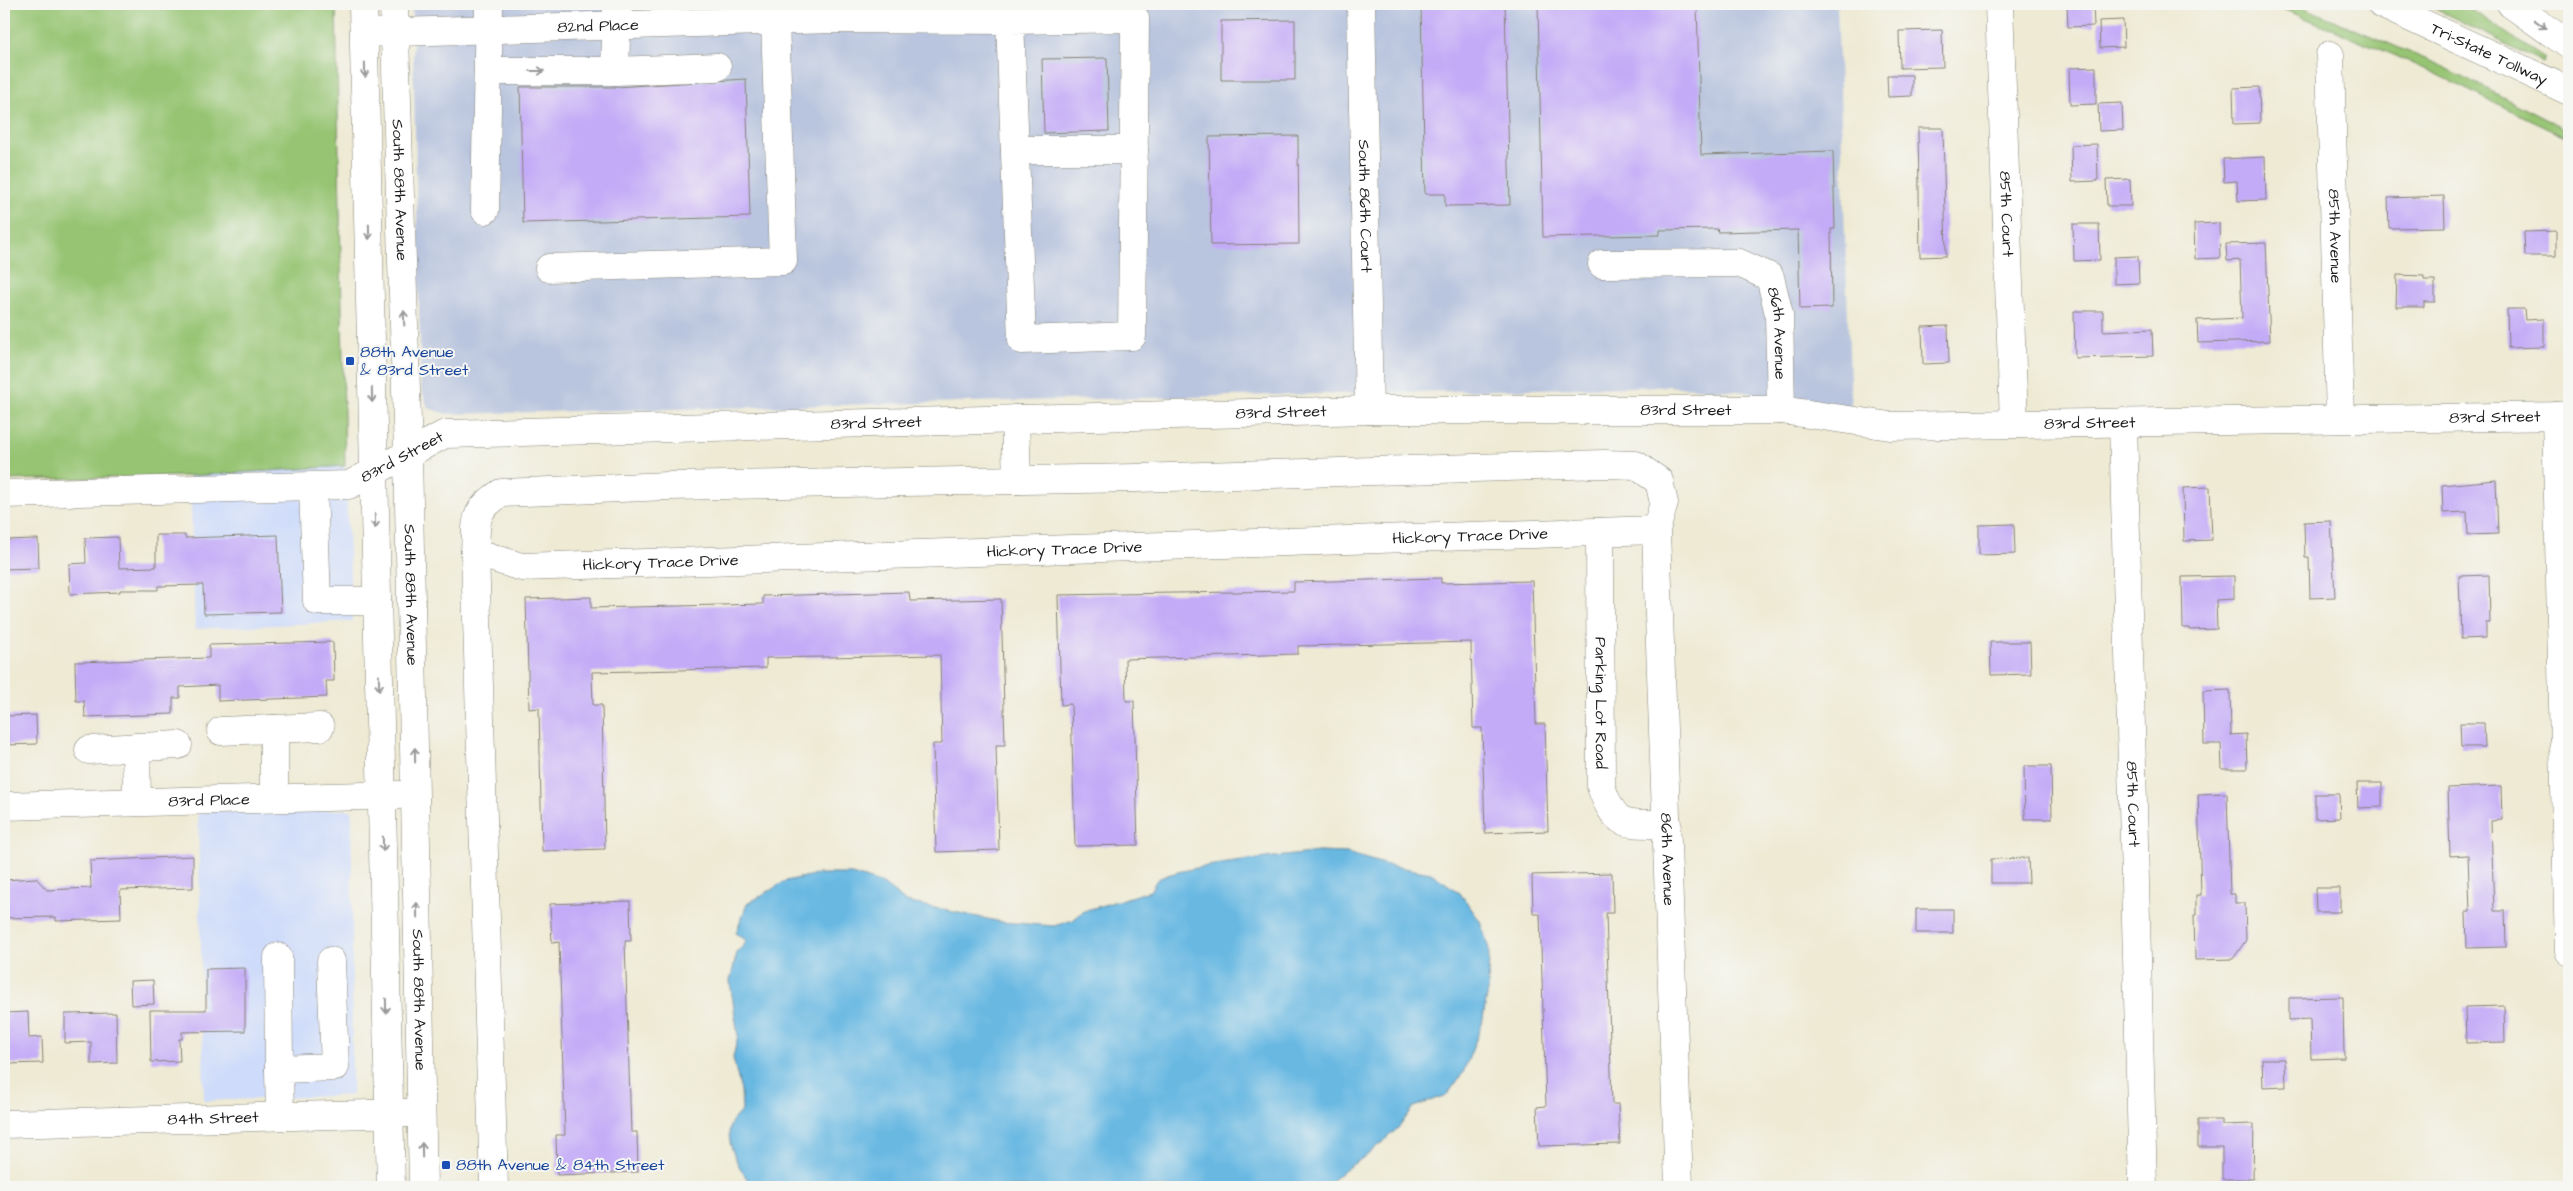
<svg xmlns="http://www.w3.org/2000/svg" width="2573" height="1191" font-family="'Architects Daughter',sans-serif">
<style>
.built{fill:#cedbfa}
.industrial{fill:#b9c5de}
.green{fill:#96c472;stroke:#597047}
.water{fill:#67b8e2;stroke:#426a7f}
.building{fill:#c4abf7}
.lines{fill:none;stroke-linecap:round;stroke-linejoin:round}
.minor-casing{stroke:#858378;stroke-width:29}
.highway-casing{stroke:#858378;stroke-width:29}
.minor{stroke:#fff;stroke-width:28}
.highway{stroke:#fff;stroke-width:28}
.oneway{stroke:#999}
.transit-dot{fill:#1a4fb4;stroke:#f6f6f2;stroke-width:2}
.labels{text-anchor:middle;dominant-baseline:central;stroke-width:4;stroke-linejoin:round;paint-order:stroke}
.street-label{font-size:16px;fill:#1c1c1c;stroke:#f6f6f2}
.transit-label{font-size:16px;fill:#164399;stroke:#f6f6f2;text-anchor:start}
</style>
<rect width="100%" height="100%" fill="#f6f6f2"/>
<filter id="ink" filterUnits="userSpaceOnUse"><feTurbulence type="fractalNoise" baseFrequency=".02" numOctaves="2"/><feDisplacementMap in="SourceGraphic" scale="10" xChannelSelector="R" yChannelSelector="G"/><feConvolveMatrix kernelMatrix="1 2 1 2 8 2 1 2 1" color-interpolation-filters="sRGB"/></filter>
<filter id="wash" filterUnits="userSpaceOnUse"><feTurbulence type="fractalNoise" baseFrequency=".0096" numOctaves="4" result="noise"/><feDisplacementMap in="SourceGraphic" scale="20" xChannelSelector="R" yChannelSelector="G"/><feGaussianBlur stdDeviation="1.12" result="paint"/><feColorMatrix in="noise" values="0 0 0 0 0 0 0 0 0 0 0 0 0 0 0 0 0 1.4 0 .05"/><feComposite in="paint" operator="in"/></filter>
<g filter="url(#wash)">
<rect width="100%" height="100%" fill="#eeead4"/>
<path class="built" d="M 345,466 L 352,621 L 195,629 L 190,476 Z
M 352,810 L 352,1095 L 204,1101 L 198,811 Z"/>
<path class="industrial" d="M 412,4 L 1837,4 L 1851,408 L 1737,391 L 1666,386 L 447,414 L 428,408 L 421,387 Z"/>
<path class="green" d="M 4,4 L 336,4 L 345,466 L 190,476 L 4,480 Z
M 2271,4 L 2296,4 L 2444,67 L 2569,131 L 2569,138 L 2394,55 Z
M 2426,4 L 2463,4 L 2545,59 L 2542,62 Z"/>
<path class="water" d="M 1318,852 L 1347,853 L 1387,865 L 1431,873 L 1460,893 L 1480,921 L 1489,949 L 1488,990 L 1482,1024 L 1463,1073 L 1447,1095 L 1414,1107 L 1399,1127 L 1369,1154 L 1344,1170 L 1324,1187 L 754,1187 C 742,1175 725,1144 730,1126 C 731,1121 738,1115 742,1110 L 741,1091 L 733,1058 L 738,1035 L 730,981 L 737,953 L 747,941 L 736,933 L 747,904 L 786,881 L 818,874 L 852,874 L 883,884 L 906,902 L 1002,922 L 1054,926 L 1073,920 L 1084,911 L 1150,891 C 1152,888 1154,884 1156,881 C 1171,866 1290,856 1318,852 Z"/>
<g id="blocks">
<path class="building" d="M 1421,4 L 1505,4 L 1510,205 L 1445,206 L 1445,194 L 1425,194 Z
M 1538,4 L 1697,4 L 1701,155 L 1833,151 L 1835,229 L 1831,229 L 1832,308 L 1800,309 L 1798,230 L 1718,232 L 1717,229 L 1660,230 L 1660,235 L 1543,237 Z
M 2067,4 L 2093,4 L 2094,26 L 2068,27 Z
M 1295,20 L 1295,80 L 1221,80 L 1221,21 Z
M 2123,20 L 2124,47 L 2100,48 L 2099,21 Z
M 1942,30 L 1943,67 L 1900,68 L 1899,31 Z
M 1107,58 L 1109,131 L 1044,133 L 1042,59 Z
M 2096,67 L 2096,104 L 2070,105 L 2069,68 Z
M 1887,75 L 1912,75 L 1912,96 L 1888,97 Z
M 746,79 L 750,217 L 523,223 L 520,87 L 616,87 Z
M 2259,87 L 2260,123 L 2234,124 L 2233,88 Z
M 2122,103 L 2123,130 L 2099,131 L 2098,104 Z
M 1918,128 L 1943,128 L 1946,256 L 1920,257 Z
M 1298,136 L 1299,244 L 1211,245 L 1209,137 Z
M 2097,144 L 2098,181 L 2072,182 L 2071,145 Z
M 2265,157 L 2266,200 L 2238,201 L 2237,181 L 2224,182 L 2223,159 Z
M 2130,179 L 2131,206 L 2107,206 L 2106,180 Z
M 2444,196 L 2445,227 L 2389,228 L 2388,198 Z
M 2219,223 L 2220,258 L 2195,259 L 2194,224 Z
M 2073,224 L 2099,224 L 2100,260 L 2074,261 Z
M 2556,231 L 2556,256 L 2525,256 L 2524,232 Z
M 2266,243 L 2270,341 L 2198,343 L 2197,320 L 2242,318 L 2240,260 L 2227,261 L 2226,244 Z
M 2138,256 L 2139,283 L 2114,284 L 2114,257 Z
M 2397,275 L 2424,276 L 2424,280 L 2435,280 L 2435,302 L 2424,302 L 2424,307 L 2396,307 Z
M 2507,309 L 2524,309 L 2525,320 L 2544,319 L 2544,347 L 2508,348 Z
M 2074,311 L 2103,311 L 2103,331 L 2152,329 L 2153,356 L 2075,358 Z
M 1948,326 L 1949,363 L 1923,364 L 1922,327 Z
M 2496,480 L 2498,534 L 2468,535 L 2467,512 L 2443,513 L 2442,485 Z
M 2210,487 L 2212,540 L 2184,541 L 2183,488 Z
M 2331,521 L 2335,597 L 2310,598 L 2309,557 L 2305,557 L 2304,522 Z
M 2014,524 L 2015,554 L 1979,555 L 1979,525 Z
M 156,535 L 185,535 L 185,538 L 278,535 L 281,612 L 204,614 L 203,585 L 158,586 L 158,590 L 120,590 L 120,592 L 70,594 L 69,564 L 86,563 L 85,538 L 118,537 L 119,568 L 156,567 Z
M 38,539 L 39,568 L 4,569 L 4,540 Z
M 2489,575 L 2490,623 L 2486,623 L 2486,638 L 2461,639 L 2459,576 Z
M 2234,576 L 2234,599 L 2216,600 L 2217,629 L 2190,630 L 2190,628 L 2183,628 L 2182,577 Z
M 1441,578 L 1441,583 L 1532,581 L 1536,724 L 1545,724 L 1548,831 L 1485,833 L 1482,728 L 1473,728 L 1471,642 L 1298,646 L 1298,654 L 1125,659 L 1126,701 L 1134,701 L 1138,845 L 1075,846 L 1071,704 L 1061,705 L 1058,595 L 1294,591 L 1294,582 Z
M 909,592 L 910,601 L 1001,599 L 1005,745 L 996,745 L 999,850 L 936,852 L 933,744 L 942,744 L 940,655 L 766,658 L 766,668 L 592,672 L 593,705 L 602,705 L 605,849 L 542,851 L 539,708 L 529,709 L 526,599 L 591,597 L 591,608 L 763,604 L 763,596 Z
M 333,642 L 334,681 L 326,681 L 327,697 L 218,701 L 218,685 L 180,687 L 180,698 L 173,698 L 173,714 L 85,717 L 84,701 L 76,701 L 75,662 L 209,658 L 209,645 Z
M 1990,642 L 2030,642 L 2031,674 L 1991,675 Z
M 2230,690 L 2231,735 L 2246,734 L 2247,769 L 2222,769 L 2221,744 L 2204,744 L 2203,691 Z
M 36,715 L 37,744 L 4,745 L 4,716 Z
M 2460,723 L 2484,723 L 2485,747 L 2461,747 Z
M 2024,766 L 2051,766 L 2052,819 L 2025,819 Z
M 2357,783 L 2382,783 L 2382,807 L 2358,808 Z
M 2501,786 L 2502,820 L 2491,821 L 2493,882 L 2494,911 L 2505,911 L 2506,947 L 2467,948 L 2466,912 L 2470,912 L 2468,855 L 2450,856 L 2448,788 Z
M 2227,793 L 2230,894 L 2235,894 L 2235,903 L 2245,903 L 2246,940 L 2233,959 L 2195,960 L 2194,915 L 2196,915 L 2196,895 L 2201,895 L 2198,794 Z
M 2315,794 L 2339,794 L 2340,818 L 2315,819 Z
M 193,856 L 193,888 L 120,890 L 121,919 L 56,921 L 56,917 L 4,918 L 4,880 L 36,878 L 47,890 L 91,888 L 90,861 Z
M 2028,858 L 2029,883 L 1991,883 L 1991,859 Z
M 1612,873 L 1613,913 L 1606,913 L 1612,1104 L 1618,1104 L 1620,1144 L 1539,1146 L 1537,1107 L 1546,1106 L 1540,914 L 1533,914 L 1532,875 Z
M 2315,888 L 2340,888 L 2340,912 L 2316,912 Z
M 630,901 L 631,941 L 625,941 L 631,1132 L 637,1132 L 638,1172 L 557,1175 L 556,1135 L 565,1135 L 559,942 L 552,943 L 550,904 Z
M 1916,909 L 1953,909 L 1953,933 L 1916,933 Z
M 245,968 L 245,1031 L 182,1032 L 182,1039 L 179,1039 L 180,1061 L 151,1062 L 150,1010 L 206,1010 L 206,969 Z
M 153,980 L 154,1004 L 131,1005 L 130,981 Z
M 2343,997 L 2344,1058 L 2311,1059 L 2310,1019 L 2289,1020 L 2289,998 Z
M 2504,1006 L 2505,1042 L 2466,1043 L 2465,1007 Z
M 28,1012 L 29,1038 L 42,1037 L 43,1063 L 4,1064 L 4,1013 Z
M 116,1013 L 117,1063 L 91,1064 L 91,1042 L 65,1043 L 65,1014 Z
M 2262,1059 L 2285,1059 L 2286,1087 L 2263,1088 Z
M 2198,1120 L 2222,1120 L 2222,1125 L 2254,1124 L 2253,1179 L 2222,1179 L 2222,1147 L 2198,1147 Z"/>
</g>
</g>
<g filter="url(#ink)">
<use href="#blocks" fill-opacity="0" stroke="#858378" stroke-width="1"/>
<g class="lines">
<g class="minor-casing">
<g id="minor">
<path d="M 363,4 L 391,1187"/>
<path id="s1" d="M 394,4 L 408,454 L 423,1187"/>
<path id="s2" d="M 1361,4 L 1369,410"/>
<path id="s3" d="M 1999,4 L 2014,423"/>
<path id="s4" d="M 2381,4 L 2569,91"/>
<path id="s5" d="M 364,33 L 832,19 L 1010,20 L 1022,340 L 1132,336 L 1135,18 L 1010,20"/>
<path id="s6" d="M 2330,55 L 2340,419"/>
<path d="M 488,71 L 615,71 L 717,67"/>
<path d="M 615,71 L 617,4"/>
<path d="M 1015,150 L 1134,150"/>
<path d="M 485,210 L 489,4"/>
<path id="s7" d="M 1602,264 L 1739,263 L 1770,277 L 1779,314 L 1781,410"/>
<path d="M 549,268 L 783,261 L 775,20"/>
<path d="M 2556,416 L 2569,951"/>
<path d="M 1015,419 L 1017,480"/>
<path id="s8" d="M 2123,422 L 2143,1187"/>
<path d="M 313,487 L 317,601 L 377,601"/>
<path id="s9" d="M 4,494 L 349,485 L 445,434 L 1369,410 L 1781,410 L 1890,426 L 2569,416"/>
<path id="s10" d="M 1600,532 L 1601,787 C 1617,830 1625,823 1667,824"/>
<path id="s11" d="M 475,552 L 521,567 L 1656,530"/>
<path d="M 221,731 L 320,727"/>
<path d="M 136,747 L 137,802"/>
<path d="M 89,750 L 178,745"/>
<path d="M 274,798 L 274,729"/>
<path id="s12" d="M 4,806 L 399,795"/>
<path d="M 278,957 L 279,1069"/>
<path d="M 280,1116 L 279,1069 L 335,1067 L 331,961"/>
<path id="s13" d="M 4,1124 L 407,1113"/>
<path id="s14" d="M 494,1187 L 475,552 C 477,519 472,512 501,493 L 668,486 L 1137,478 L 1604,464 L 1636,465 L 1659,481 L 1664,503 L 1656,530 L 1679,1187"/>
</g>
</g>
<g class="highway-casing">
<path id="highway" d="M 2511,4 L 2569,45"/>
</g>
<use href="#minor" class="minor"/>
<use href="#highway" class="highway"/>
</g>
<defs><path id="oneway-shaft" d="M-6 0H5M1.5-3L5.5 0L1.5 3" fill="none" stroke-width="1.6" stroke-linecap="round" stroke-linejoin="round" transform="scale(1.25)"/></defs>
<g class="oneway">
<use href="#oneway-shaft" transform="translate(2540 24) rotate(36)"/>
<use href="#oneway-shaft" transform="translate(365 70) rotate(89)"/>
<use href="#oneway-shaft" transform="translate(537 71)"/>
<use href="#oneway-shaft" transform="translate(369 232) rotate(89)"/>
<use href="#oneway-shaft" transform="translate(404 318) rotate(-92)"/>
<use href="#oneway-shaft" transform="translate(372 395) rotate(89)"/>
<use href="#oneway-shaft" transform="translate(375 521) rotate(89)"/>
<use href="#oneway-shaft" transform="translate(379 683) rotate(89)"/>
<use href="#oneway-shaft" transform="translate(415 755) rotate(-91)"/>
<use href="#oneway-shaft" transform="translate(383 844) rotate(89)"/>
<use href="#oneway-shaft" transform="translate(417 910) rotate(-91)"/>
<use href="#oneway-shaft" transform="translate(386 1006) rotate(89)"/>
<use href="#oneway-shaft" transform="translate(422 1150) rotate(-91)"/>
</g>
</g>
<g class="transit-dot">
<rect x="345" y="356" width="10" height="10" rx="2.5"/>
<rect x="441" y="1160" width="10" height="10" rx="2.5"/>
</g>
<g class="labels">
<g class="street-label">
<text stroke="none"><textPath href="#s5" startOffset="234">82nd Place</textPath></text>
<text stroke="none"><textPath href="#s4" startOffset="119">Tri-State Tollway</textPath></text>
<text stroke="none"><textPath href="#s1" startOffset="186">South 88th Avenue</textPath></text>
<text stroke="none"><textPath href="#s2" startOffset="202">South 86th Court</textPath></text>
<text stroke="none"><textPath href="#s3" startOffset="210">85th Court</textPath></text>
<text stroke="none"><textPath href="#s6" startOffset="181">85th Avenue</textPath></text>
<text stroke="none"><textPath href="#s7" startOffset="228">86th Avenue</textPath></text>
<text stroke="none"><textPath href="#s9" startOffset="1695">83rd Street</textPath></text>
<text stroke="none"><textPath href="#s9" startOffset="1290">83rd Street</textPath></text>
<text stroke="none"><textPath href="#s9" startOffset="2505">83rd Street</textPath></text>
<text stroke="none"><textPath href="#s9" startOffset="2100">83rd Street</textPath></text>
<text stroke="none"><textPath href="#s9" startOffset="885">83rd Street</textPath></text>
<text stroke="none"><textPath href="#s9" startOffset="405">83rd Street</textPath></text>
<text stroke="none"><textPath href="#s11" startOffset="998">Hickory Trace Drive</textPath></text>
<text stroke="none"><textPath href="#s11" startOffset="592">Hickory Trace Drive</textPath></text>
<text stroke="none"><textPath href="#s11" startOffset="188">Hickory Trace Drive</textPath></text>
<text stroke="none"><textPath href="#s1" startOffset="591">South 88th Avenue</textPath></text>
<text stroke="none"><textPath href="#s10" startOffset="171">Parking Lot Road</textPath></text>
<text stroke="none"><textPath href="#s12" startOffset="205">83rd Place</textPath></text>
<text stroke="none"><textPath href="#s8" startOffset="382">85th Court</textPath></text>
<text stroke="none"><textPath href="#s14" startOffset="2248">86th Avenue</textPath></text>
<text stroke="none"><textPath href="#s1" startOffset="996">South 88th Avenue</textPath></text>
<text stroke="none"><textPath href="#s13" startOffset="209">84th Street</textPath></text>
</g>
<g class="transit-label">
<text x="360" y="352">88th Avenue<tspan x="360" dy="18">&amp; 83rd Street</tspan></text>
<text x="456" y="1165">88th Avenue &amp; 84th Street</text>
</g>
</g>
<rect width="2573" height="1191" fill="none" stroke="#f6f6f2" stroke-width="20"/>
</svg>
